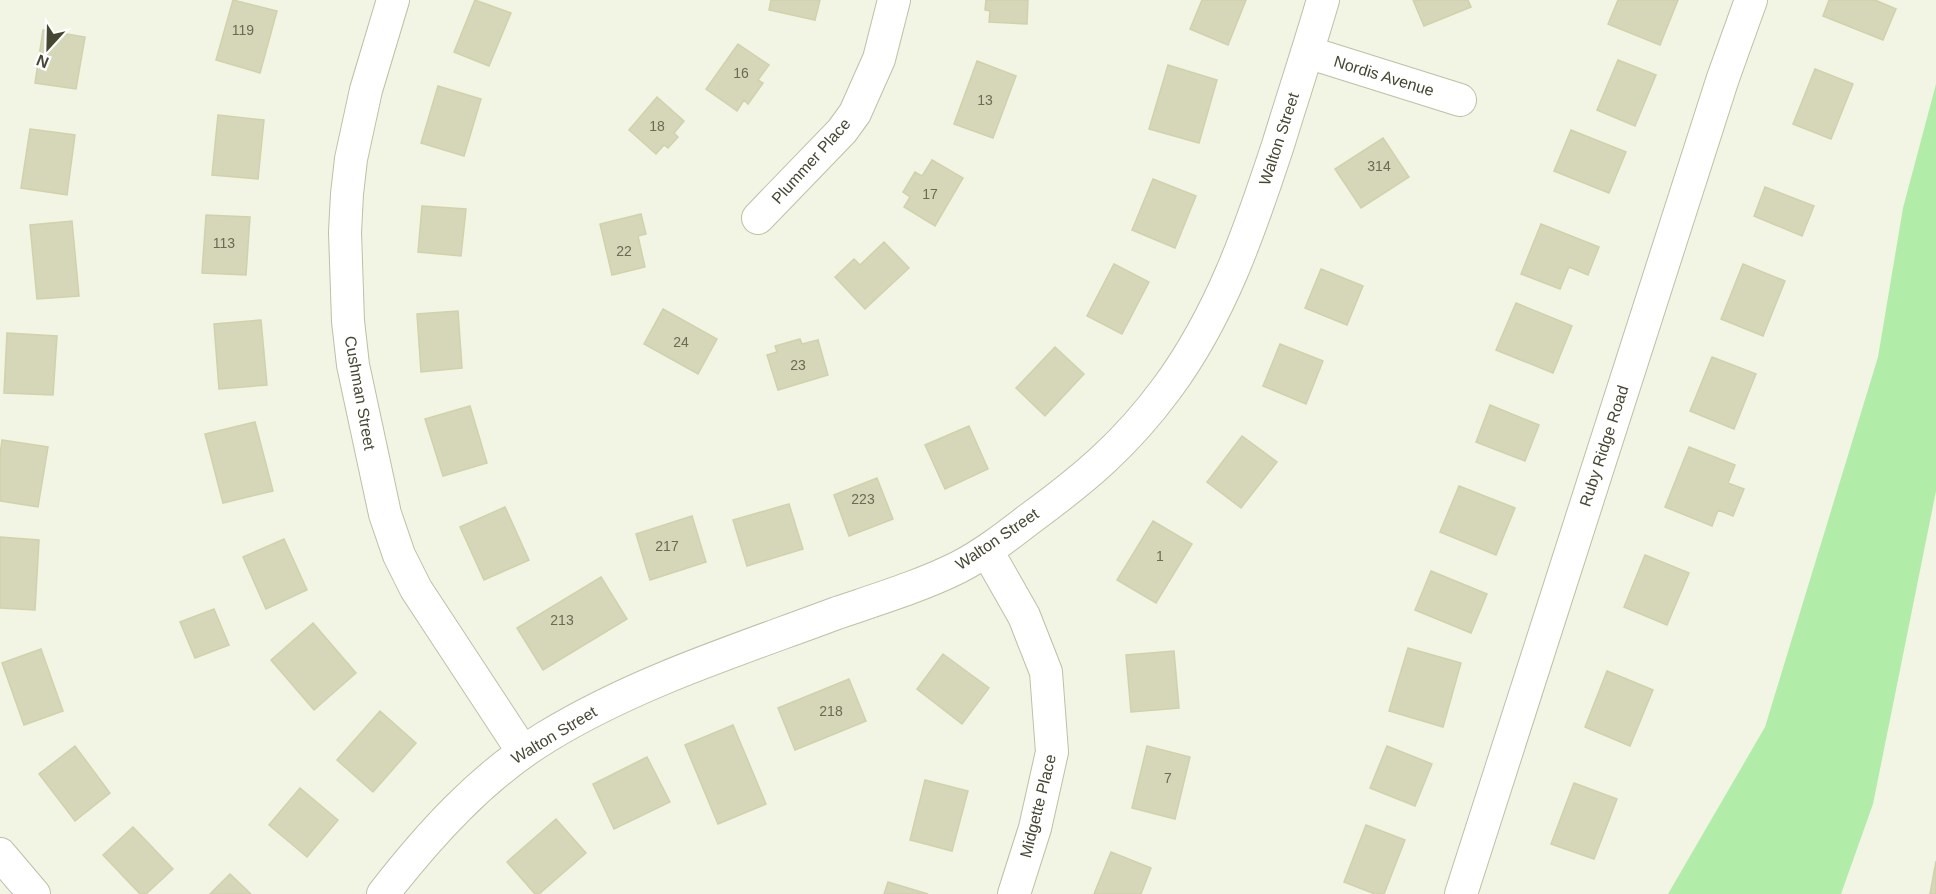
<svg xmlns="http://www.w3.org/2000/svg" width="1936" height="894" font-family="Helvetica,sans-serif">
<style>
.green{fill:#b1eda8}
.building{fill:#d6d7b8;stroke:#d1d2aa;stroke-width:1.5}
.lines{fill:none;stroke-linecap:round;stroke-linejoin:round}
.minor-casing{stroke:#bec0a5;stroke-width:34}
.minor{stroke:#fff;stroke-width:32}
.labels{text-anchor:middle;dominant-baseline:central;stroke-width:4.5;stroke-linejoin:round;paint-order:stroke}
.number-label{font-size:14px;fill:#6a6b54}
.street-label{font-size:16px;fill:#464733;stroke:#fff}
</style>
<rect width="100%" height="100%" fill="#f2f4e4"/>
<path class="green" d="M 1936,84 L 1936,491 L 1873,804 L 1841,894 L 1668,894 L 1765,727 L 1878,357 L 1903,208 Z"/>
<path class="building" d="M 233,0 L 277,11 L 260,73 L 216,60 Z
M 475,0 L 511,13 L 489,66 L 454,52 Z
M 771,0 L 820,0 L 815,20 L 769,10 Z
M 986,0 L 1028,0 L 1027,24 L 989,22 L 990,11 L 985,10 Z
M 1202,0 L 1246,0 L 1228,45 L 1190,29 Z
M 1413,0 L 1468,0 L 1471,7 L 1424,26 Z
M 1618,0 L 1678,0 L 1660,45 L 1608,24 Z
M 1829,0 L 1875,0 L 1896,9 L 1883,40 L 1823,16 Z
M 43,30 L 85,37 L 76,89 L 35,83 Z
M 738,44 L 769,65 L 758,80 L 763,83 L 748,104 L 744,100 L 737,111 L 706,89 Z
M 1618,60 L 1656,75 L 1635,126 L 1597,110 Z
M 977,61 L 1016,76 L 993,138 L 954,124 Z
M 1168,65 L 1217,80 L 1199,143 L 1149,129 Z
M 1815,69 L 1853,84 L 1831,139 L 1793,124 Z
M 438,86 L 481,99 L 464,156 L 421,143 Z
M 657,97 L 684,121 L 674,133 L 678,137 L 668,148 L 664,145 L 656,154 L 629,130 Z
M 218,115 L 264,120 L 258,179 L 212,175 Z
M 30,129 L 75,135 L 67,195 L 21,188 Z
M 1571,130 L 1626,152 L 1609,193 L 1554,171 Z
M 1383,138 L 1409,177 L 1361,208 L 1335,169 Z
M 932,160 L 963,178 L 935,226 L 904,207 L 910,197 L 903,192 L 915,172 L 922,176 Z
M 1153,179 L 1196,196 L 1175,248 L 1132,230 Z
M 1765,187 L 1814,206 L 1802,236 L 1754,216 Z
M 422,206 L 466,209 L 461,256 L 418,252 Z
M 641,214 L 646,234 L 638,236 L 645,267 L 612,275 L 600,224 Z
M 206,215 L 250,217 L 246,275 L 202,273 Z
M 72,221 L 79,296 L 37,299 L 30,225 Z
M 1541,224 L 1599,247 L 1588,275 L 1569,267 L 1560,289 L 1521,274 Z
M 884,242 L 909,268 L 865,309 L 835,277 L 854,259 L 860,265 Z
M 1114,264 L 1149,282 L 1122,334 L 1087,316 Z
M 1743,264 L 1785,281 L 1763,336 L 1721,319 Z
M 1321,269 L 1363,286 L 1347,325 L 1305,308 Z
M 1516,303 L 1572,326 L 1553,373 L 1496,350 Z
M 663,309 L 717,339 L 698,374 L 644,344 Z
M 458,311 L 462,368 L 421,372 L 417,314 Z
M 261,320 L 267,385 L 219,389 L 214,324 Z
M 7,333 L 57,336 L 53,395 L 4,393 Z
M 800,339 L 802,344 L 818,340 L 828,375 L 778,390 L 767,355 L 777,352 L 775,346 Z
M 1280,344 L 1323,361 L 1306,404 L 1263,386 Z
M 1055,347 L 1084,374 L 1045,416 L 1016,388 Z
M 1712,357 L 1756,374 L 1734,429 L 1690,411 Z
M 1490,405 L 1539,425 L 1525,461 L 1476,442 Z
M 470,406 L 487,463 L 443,476 L 425,419 Z
M 255,422 L 273,491 L 223,503 L 205,434 Z
M 969,426 L 988,469 L 945,489 L 925,445 Z
M 1242,436 L 1277,462 L 1241,508 L 1207,482 Z
M 2,440 L 48,447 L 38,507 L 0,501 L 0,455 Z
M 1689,447 L 1735,465 L 1728,483 L 1744,489 L 1733,516 L 1718,510 L 1712,526 L 1665,507 Z
M 877,478 L 893,519 L 849,536 L 834,495 Z
M 1459,486 L 1515,508 L 1496,555 L 1440,532 Z
M 789,504 L 803,549 L 747,566 L 733,520 Z
M 505,507 L 529,560 L 484,580 L 460,527 Z
M 692,516 L 706,562 L 650,580 L 636,534 Z
M 1153,521 L 1192,544 L 1156,603 L 1117,580 Z
M 0,537 L 39,540 L 35,610 L 0,608 Z
M 284,539 L 307,590 L 266,609 L 243,557 Z
M 1645,555 L 1689,573 L 1667,625 L 1624,607 Z
M 1431,571 L 1487,594 L 1471,633 L 1415,610 Z
M 601,577 L 627,619 L 543,670 L 517,628 Z
M 214,609 L 229,645 L 195,658 L 180,622 Z
M 313,623 L 356,673 L 314,710 L 271,660 Z
M 1408,648 L 1461,663 L 1443,727 L 1389,711 Z
M 41,649 L 63,711 L 24,725 L 2,663 Z
M 1174,651 L 1179,708 L 1131,712 L 1126,655 Z
M 943,654 L 989,688 L 962,724 L 917,689 Z
M 1607,671 L 1653,690 L 1630,746 L 1585,727 Z
M 849,679 L 866,721 L 795,750 L 778,708 Z
M 380,711 L 416,743 L 373,792 L 337,760 Z
M 733,725 L 766,804 L 718,824 L 685,745 Z
M 75,746 L 110,793 L 75,821 L 39,774 Z
M 1147,746 L 1190,757 L 1175,819 L 1132,808 Z
M 1387,746 L 1432,764 L 1415,806 L 1370,788 Z
M 647,757 L 670,802 L 614,829 L 593,784 Z
M 925,780 L 968,791 L 952,851 L 910,840 Z
M 1574,783 L 1617,799 L 1594,859 L 1551,844 Z
M 300,788 L 338,820 L 307,857 L 269,825 Z
M 556,819 L 586,853 L 539,894 L 535,894 L 507,862 Z
M 1366,825 L 1405,840 L 1384,894 L 1375,894 L 1344,882 Z
M 133,827 L 173,869 L 146,894 L 140,894 L 103,855 Z
M 1111,852 L 1151,868 L 1141,894 L 1094,894 Z
M 1936,861 L 1936,894 L 1930,894 Z
M 230,874 L 251,894 L 210,894 Z
M 888,882 L 928,894 L 884,894 Z"/>
<g class="lines">
<g class="minor-casing">
<path id="minor" d="M 393,0 L 366,90 L 351,159 L 347,194 L 345,232 L 348,321 L 353,365 L 385,514 L 399,555 L 416,589 L 523,752
M 1307,52 L 1460,100
M 758,218 L 842,131 L 855,113 L 879,59 L 894,0
M 987,551 L 1024,616 L 1046,672 L 1052,752 L 1035,828 L 1014,894
M 0,854 L 34,894
M 383,894 C 429,835 481,777 546,737 C 636,682 738,650 837,613 C 878,599 921,586 959,567 C 984,554 1006,537 1028,520 C 1084,479 1125,445 1167,388 C 1221,315 1250,230 1278,145 C 1293,96 1309,48 1323,0
M 1461,894 L 1723,78 L 1751,0"/>
</g>
<use href="#minor" class="minor"/>
</g>
<g class="labels">
<g class="number-label">
<text x="243" y="30">119</text>
<text x="741" y="73">16</text>
<text x="985" y="100">13</text>
<text x="657" y="126">18</text>
<text x="1379" y="166">314</text>
<text x="930" y="194">17</text>
<text x="224" y="243">113</text>
<text x="624" y="251">22</text>
<text x="681" y="342">24</text>
<text x="798" y="365">23</text>
<text x="863" y="499">223</text>
<text x="667" y="546">217</text>
<text x="1160" y="556">1</text>
<text x="562" y="620">213</text>
<text x="831" y="711">218</text>
<text x="1168" y="778">7</text>
</g>
<g class="street-label">
<text transform="translate(1384 76) rotate(17)">Nordis Avenue</text>
<text transform="translate(1279 139) rotate(-72)">Walton Street</text>
<text transform="translate(811 161) rotate(-48)">Plummer Place</text>
<text transform="translate(360 393) rotate(80)">Cushman Street</text>
<text transform="translate(1604 446) rotate(-72)">Ruby Ridge Road</text>
<text transform="translate(997 539) rotate(-34)">Walton Street</text>
<text transform="translate(554 735) rotate(-31)">Walton Street</text>
<text transform="translate(1038 806) rotate(-76)">Midgette Place</text>
</g>
</g>
<g transform="translate(48 48) rotate(202)" stroke="#ffffff" stroke-width="4.5" paint-order="stroke">
<path d="M0-4.5L10 22L0 15L-10 22Z" fill="#464733"/>
<text y="-9" font-size="16" font-weight="bold" text-anchor="middle" fill="#464733">N</text>
</g>
</svg>
